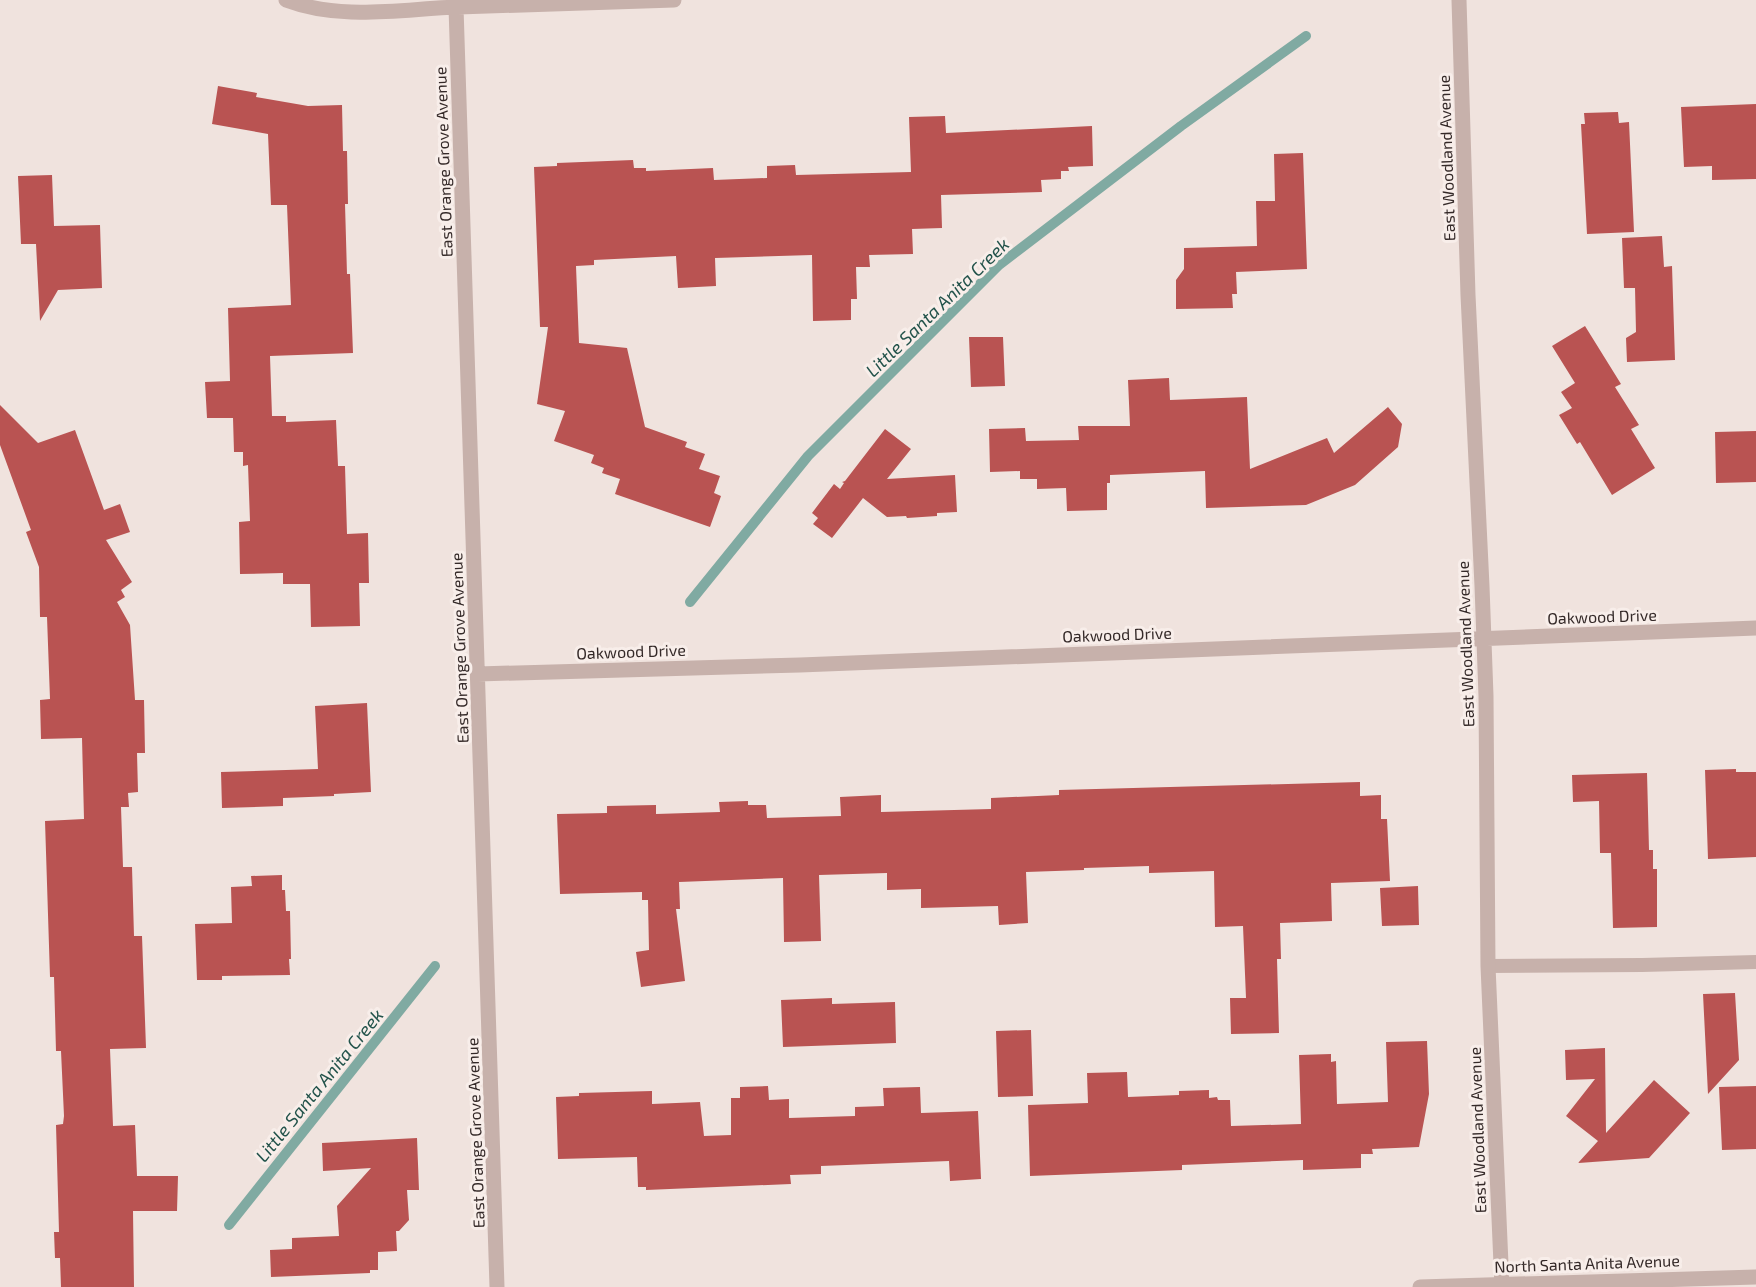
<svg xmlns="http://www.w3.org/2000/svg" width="1756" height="1287" font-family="'Exo 2',sans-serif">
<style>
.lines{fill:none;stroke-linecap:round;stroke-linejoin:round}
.stream{stroke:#80aaa2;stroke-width:10}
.building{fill:#b95352}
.service{stroke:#c7b1ab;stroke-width:14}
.minor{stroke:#c7b1ab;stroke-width:15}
.tertiary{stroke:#c7b1ab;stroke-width:15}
.labels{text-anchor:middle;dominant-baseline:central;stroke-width:6;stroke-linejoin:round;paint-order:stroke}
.street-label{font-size:16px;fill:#352a29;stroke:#f8eeea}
.water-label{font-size:18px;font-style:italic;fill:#23534b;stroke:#f8eeea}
</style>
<rect width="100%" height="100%" fill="#f0e3de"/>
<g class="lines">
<path class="stream" d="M 690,602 L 808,456 L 999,265 L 1181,126 L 1306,36
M 229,1225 L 435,966"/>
</g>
<path class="building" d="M 218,86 L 257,93 L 256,97 L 308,106 L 342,105 L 343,151 L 347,151 L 348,204 L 345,204 L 347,274 L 350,274 L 353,353 L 270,356 L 272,416 L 286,416 L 286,422 L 336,420 L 338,466 L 345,466 L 347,534 L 368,533 L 369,583 L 359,583 L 360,626 L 311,627 L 310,584 L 283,584 L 283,573 L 240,574 L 239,522 L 250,521 L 248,465 L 243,466 L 243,452 L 234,452 L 233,418 L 207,418 L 205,382 L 230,381 L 228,308 L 291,305 L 287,205 L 271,205 L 268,134 L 212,124 Z
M 1756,104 L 1756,179 L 1712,180 L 1712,166 L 1684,167 L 1681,107 Z
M 1618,112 L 1619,123 L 1629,122 L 1634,232 L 1587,234 L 1581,124 L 1585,124 L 1584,113 Z
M 945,116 L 946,133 L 1092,126 L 1093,166 L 1068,167 L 1069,171 L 1061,171 L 1061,179 L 1041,180 L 1042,192 L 941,195 L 942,228 L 912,229 L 913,254 L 869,255 L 870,267 L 856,267 L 857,299 L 851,299 L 851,320 L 813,321 L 812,255 L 715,258 L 716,286 L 678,288 L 676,256 L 594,260 L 594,265 L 576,266 L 579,343 L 627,348 L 645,427 L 687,442 L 685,447 L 705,454 L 699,469 L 720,476 L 714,493 L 721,496 L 710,527 L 615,494 L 620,479 L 602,473 L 604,468 L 591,463 L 594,455 L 554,441 L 565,411 L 537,404 L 548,327 L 540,327 L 534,167 L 557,166 L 557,163 L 633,160 L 634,168 L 646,168 L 646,171 L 713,168 L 714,180 L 767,178 L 767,166 L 795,165 L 796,175 L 911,172 L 909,117 Z
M 1303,153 L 1307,269 L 1236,272 L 1237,294 L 1232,294 L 1233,308 L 1176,309 L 1176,280 L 1184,269 L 1184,248 L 1257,246 L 1256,201 L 1275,201 L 1274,154 Z
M 52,175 L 54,226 L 100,225 L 102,288 L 58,290 L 40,321 L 36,244 L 21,244 L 18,176 Z
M 1662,236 L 1664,267 L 1672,266 L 1675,360 L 1627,362 L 1626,338 L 1636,332 L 1635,288 L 1624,288 L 1622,238 Z
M 1585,326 L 1621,384 L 1615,387 L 1639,425 L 1631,429 L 1655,468 L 1612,495 L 1580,442 L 1577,444 L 1559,415 L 1572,408 L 1561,392 L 1575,383 L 1552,346 Z
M 969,337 L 1003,337 L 1005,386 L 971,387 Z
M 1169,378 L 1170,400 L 1247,397 L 1250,469 L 1327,438 L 1334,453 L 1388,407 L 1402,424 L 1398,447 L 1355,485 L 1306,505 L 1206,508 L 1205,471 L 1110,475 L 1110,483 L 1107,483 L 1107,510 L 1067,511 L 1066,488 L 1037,489 L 1037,479 L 1020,479 L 1020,471 L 990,472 L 989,429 L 1025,428 L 1026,441 L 1079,440 L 1078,426 L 1130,426 L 1128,380 Z
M 0,405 L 38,443 L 75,430 L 104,510 L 120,504 L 130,532 L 106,540 L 132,582 L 121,590 L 125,597 L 117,602 L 130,625 L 135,700 L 144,700 L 145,753 L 137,753 L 138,792 L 128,793 L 129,807 L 121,807 L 123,867 L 132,867 L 134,936 L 142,936 L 146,1048 L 110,1049 L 113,1126 L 135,1125 L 137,1176 L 178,1176 L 177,1211 L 133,1211 L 134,1287 L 61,1287 L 60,1258 L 55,1258 L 54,1232 L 59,1232 L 56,1125 L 63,1124 L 64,1116 L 61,1051 L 56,1051 L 54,977 L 50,977 L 45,821 L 84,819 L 82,738 L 41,739 L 40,700 L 50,699 L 47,617 L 40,617 L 39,567 L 26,532 L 31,530 L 0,445 Z
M 885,429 L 911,449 L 887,479 L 955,475 L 957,512 L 937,513 L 937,516 L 907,518 L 906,516 L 887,517 L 863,498 L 832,538 L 813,524 L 818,518 L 812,513 L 834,484 L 840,489 L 844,483 L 842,482 L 845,481 Z
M 1756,431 L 1756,482 L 1716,483 L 1715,432 Z
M 367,703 L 371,792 L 334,794 L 334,796 L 283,798 L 283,806 L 222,808 L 221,772 L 318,769 L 315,706 Z
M 1736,769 L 1736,772 L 1756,772 L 1756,857 L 1708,859 L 1705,770 Z
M 1647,773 L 1649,850 L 1653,850 L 1653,869 L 1657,869 L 1657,927 L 1613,928 L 1611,853 L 1600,853 L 1599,801 L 1573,802 L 1572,775 Z
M 1360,782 L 1360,796 L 1381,795 L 1381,819 L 1387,819 L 1390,881 L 1331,883 L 1332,921 L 1280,923 L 1281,959 L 1277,959 L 1279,1033 L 1231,1034 L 1230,998 L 1246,998 L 1243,926 L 1215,927 L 1214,871 L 1149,873 L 1149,866 L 1084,868 L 1084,870 L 1026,872 L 1028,923 L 999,925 L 998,906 L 921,908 L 921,889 L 887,890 L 887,873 L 819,875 L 821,941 L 784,942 L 783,878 L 679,882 L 680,909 L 676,909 L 685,981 L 641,987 L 636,952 L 649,950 L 648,900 L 642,900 L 642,892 L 560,894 L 557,814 L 607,813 L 607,806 L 656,805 L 656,814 L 720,812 L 719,802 L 748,801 L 748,805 L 766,805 L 767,818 L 841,816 L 840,797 L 881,795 L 881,812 L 991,809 L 991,798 L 1059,795 L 1059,790 Z
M 282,875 L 282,890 L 285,890 L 286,911 L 290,911 L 291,959 L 289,959 L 290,975 L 222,976 L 222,980 L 197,980 L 195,924 L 232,923 L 231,887 L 252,886 L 251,876 Z
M 1418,886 L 1419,925 L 1382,926 L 1380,888 Z
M 1735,993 L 1739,1060 L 1708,1094 L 1703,994 Z
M 832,998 L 832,1004 L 895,1002 L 896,1043 L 783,1047 L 781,1000 Z
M 1031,1030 L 1033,1096 L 998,1097 L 996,1031 Z
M 1427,1041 L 1429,1094 L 1419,1147 L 1372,1149 L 1373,1154 L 1361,1154 L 1361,1168 L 1303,1170 L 1303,1160 L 1182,1165 L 1182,1170 L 1030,1176 L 1028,1105 L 1088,1103 L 1087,1073 L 1127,1072 L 1128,1097 L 1179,1095 L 1179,1091 L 1209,1090 L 1209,1098 L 1217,1097 L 1218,1100 L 1230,1100 L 1231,1126 L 1301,1124 L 1299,1055 L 1331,1054 L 1331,1062 L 1336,1061 L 1337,1104 L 1388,1102 L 1386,1042 Z
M 1605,1048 L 1606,1133 L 1654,1080 L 1690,1113 L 1649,1158 L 1578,1163 L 1598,1141 L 1566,1116 L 1595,1079 L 1566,1080 L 1565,1050 Z
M 768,1086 L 769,1100 L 789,1099 L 789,1118 L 855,1116 L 855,1107 L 884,1106 L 883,1088 L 920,1087 L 921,1113 L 978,1111 L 981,1179 L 950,1181 L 949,1161 L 821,1166 L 821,1174 L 790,1175 L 791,1184 L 646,1190 L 646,1187 L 638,1187 L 637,1157 L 558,1159 L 556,1097 L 579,1096 L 579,1093 L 652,1091 L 652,1104 L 700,1102 L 704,1136 L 731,1135 L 731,1098 L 740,1098 L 740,1087 Z
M 1756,1086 L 1756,1149 L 1722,1150 L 1719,1087 Z
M 417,1138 L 419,1190 L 407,1190 L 409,1220 L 399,1231 L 396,1231 L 397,1251 L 378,1252 L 378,1270 L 370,1270 L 370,1273 L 271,1277 L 270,1250 L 292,1249 L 292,1238 L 339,1236 L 337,1206 L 371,1168 L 323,1171 L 322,1143 Z"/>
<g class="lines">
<path class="service" d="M 1488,966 L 1642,965 L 1756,962"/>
<path class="minor" d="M 286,0 C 341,21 401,9 458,7 C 530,4 602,2 674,0
M 1459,0 L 1468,295 L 1482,586 L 1486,696 L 1488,966 L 1502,1287
M 456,7 L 497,1287
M 478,674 L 800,665 L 1756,628"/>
<path class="tertiary" d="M 1420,1287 L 1756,1277"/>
</g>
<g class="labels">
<g class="street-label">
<text transform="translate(1446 158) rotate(-92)">East Woodland Avenue</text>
<text transform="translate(443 162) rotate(-92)">East Orange Grove Avenue</text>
<text transform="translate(1602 616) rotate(-2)">Oakwood Drive</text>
<text transform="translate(1117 634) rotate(-2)">Oakwood Drive</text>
<text transform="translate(1465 644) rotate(-92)">East Woodland Avenue</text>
<text transform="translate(459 648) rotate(-92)">East Orange Grove Avenue</text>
<text transform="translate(631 651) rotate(-2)">Oakwood Drive</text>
<text transform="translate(1477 1130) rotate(-92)">East Woodland Avenue</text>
<text transform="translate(475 1133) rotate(-92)">East Orange Grove Avenue</text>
<text transform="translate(1587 1263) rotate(-2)">North Santa Anita Avenue</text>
</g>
<g class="water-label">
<text transform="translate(937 307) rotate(-44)">Little Santa Anita Creek</text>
<text transform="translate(319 1085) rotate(-51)">Little Santa Anita Creek</text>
</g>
</g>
</svg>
